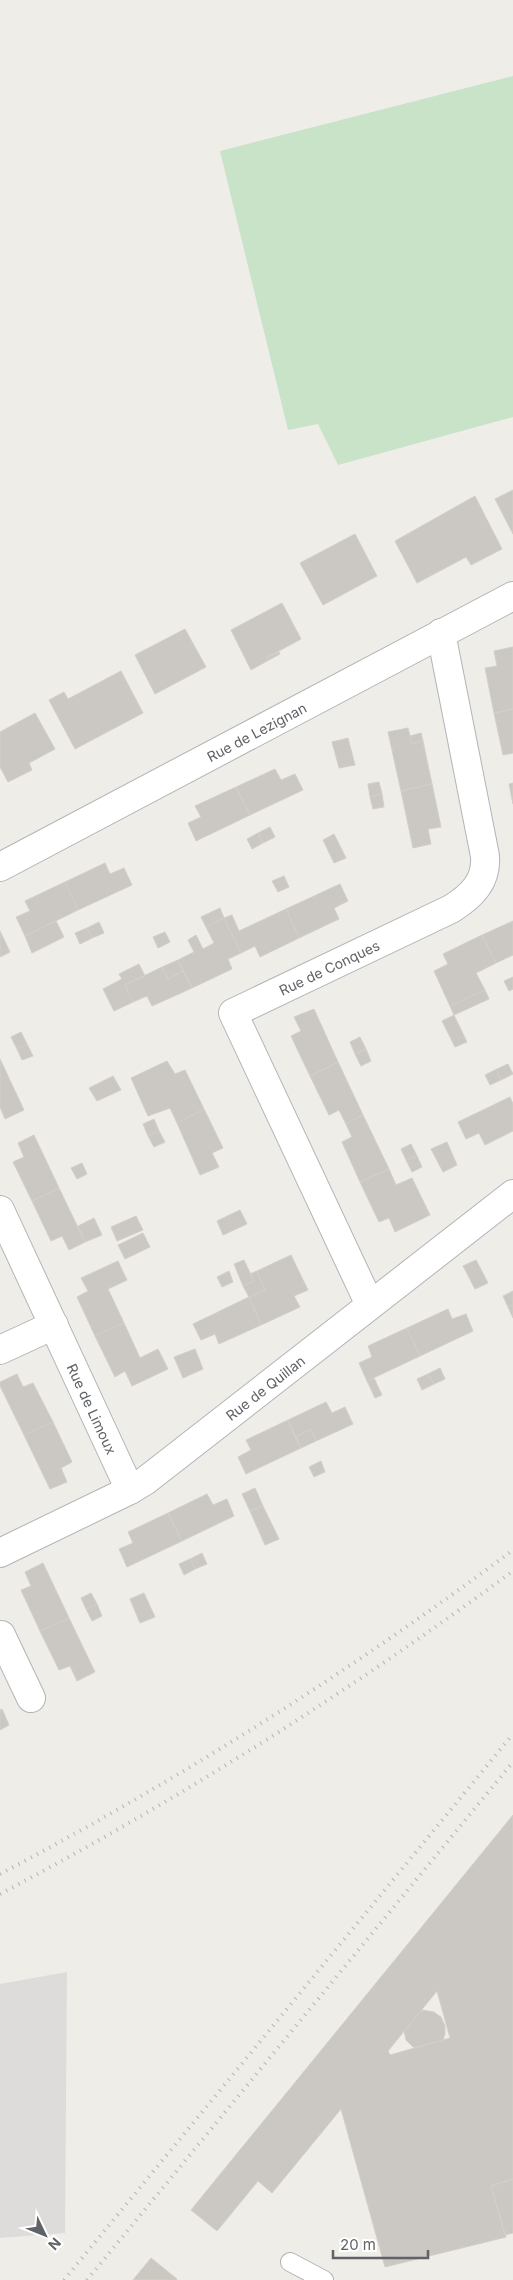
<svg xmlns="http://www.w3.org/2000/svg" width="513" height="2280" font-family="Inter,sans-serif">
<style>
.industrial{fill:#dedcda}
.green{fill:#c8e3c8}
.building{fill:#cbc8c4;stroke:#d3cfc7;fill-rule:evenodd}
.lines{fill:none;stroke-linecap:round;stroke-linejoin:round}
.service-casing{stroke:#b3b4b8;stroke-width:20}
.minor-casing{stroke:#b3b4b8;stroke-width:30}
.service{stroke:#fff;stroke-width:18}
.minor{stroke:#fff;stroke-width:28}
.rail{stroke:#b3b4b4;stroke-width:4;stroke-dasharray:1 6;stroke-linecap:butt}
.labels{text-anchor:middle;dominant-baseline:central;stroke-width:5;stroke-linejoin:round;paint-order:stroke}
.street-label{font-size:14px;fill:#5f6266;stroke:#fff}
</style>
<rect width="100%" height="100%" fill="#efede8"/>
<path class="industrial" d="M 67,1972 L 65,2233 L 0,2238 L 0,1984 Z"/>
<path class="green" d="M 513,76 L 513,417 L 338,465 L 318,424 L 288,430 L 220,151 Z"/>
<path class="building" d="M 513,490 L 513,534 L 495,499 Z
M 475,496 L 502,549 L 471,565 L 466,557 L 417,583 L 395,541 Z
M 355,534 L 377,576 L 323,605 L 300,563 Z
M 282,603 L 301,639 L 266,658 L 267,661 L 251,670 L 231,630 Z
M 185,629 L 206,667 L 155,694 L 135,655 Z
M 513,647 L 513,709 L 494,713 L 485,668 L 497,666 L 494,651 Z
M 279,652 L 280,654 L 267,661 L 266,658 Z
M 121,671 L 143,713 L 75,749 L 49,700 L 64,692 L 68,699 Z
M 513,709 L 513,753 L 503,755 L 494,713 Z
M 35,713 L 55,749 L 29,763 L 32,770 L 8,782 L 0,767 L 0,732 Z
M 408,728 L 412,744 L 423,741 L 432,784 L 401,791 L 388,732 Z
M 421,733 L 423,741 L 412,744 L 410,736 Z
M 348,738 L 355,765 L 339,768 L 332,742 Z
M 275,769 L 281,780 L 295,774 L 303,790 L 250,815 L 236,787 Z
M 379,782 L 382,794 L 370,797 L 368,784 Z
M 513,783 L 513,804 L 509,784 Z
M 432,784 L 441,827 L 428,829 L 431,844 L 413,848 L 401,791 Z
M 236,787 L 250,815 L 196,841 L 188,823 L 201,817 L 195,806 Z
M 382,794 L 384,807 L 373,809 L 370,797 Z
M 270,827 L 275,837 L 263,843 L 258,833 Z
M 258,833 L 263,843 L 252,849 L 247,839 Z
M 334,834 L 346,858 L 334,863 L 323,840 Z
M 105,863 L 110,874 L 124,868 L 132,885 L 78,910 L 65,882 Z
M 284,876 L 289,887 L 278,892 L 272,881 Z
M 65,882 L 78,910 L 25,936 L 16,917 L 30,911 L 25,901 Z
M 340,884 L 348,901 L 334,908 L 339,919 L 299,938 L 286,909 Z
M 220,908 L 224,918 L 206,927 L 201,917 Z
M 286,909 L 299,938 L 260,957 L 255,946 L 241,953 L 224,918 L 232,915 L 239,931 Z
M 224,918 L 241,953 L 228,959 L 232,969 L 192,988 L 178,960 L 194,952 L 188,940 L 196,935 L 203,949 L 214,943 L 206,927 Z
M 56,921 L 64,937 L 32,953 L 25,936 Z
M 513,921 L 513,955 L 496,963 L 482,935 Z
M 99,922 L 104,933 L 92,938 L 87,928 Z
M 87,928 L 92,938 L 80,944 L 75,933 Z
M 0,931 L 10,952 L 0,957 Z
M 165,932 L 170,942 L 158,948 L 153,937 Z
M 482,935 L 496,963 L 476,973 L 485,990 L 450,1006 L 434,971 L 448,964 L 443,954 Z
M 178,960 L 183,971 L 168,979 L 162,967 Z
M 139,964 L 145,976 L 125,985 L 133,1002 L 114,1011 L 103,989 L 122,979 L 119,974 Z
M 162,967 L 168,979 L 183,971 L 192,988 L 152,1006 L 147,996 L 133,1002 L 125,985 Z
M 513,977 L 513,989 L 509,991 L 504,981 Z
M 485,990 L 489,999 L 454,1015 L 450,1006 Z
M 314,1009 L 338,1062 L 310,1076 L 291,1036 L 301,1031 L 294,1017 Z
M 454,1015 L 467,1042 L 455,1047 L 442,1021 Z
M 21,1032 L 27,1044 L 17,1049 L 11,1037 Z
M 360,1037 L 366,1049 L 355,1054 L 350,1042 Z
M 27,1044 L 33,1056 L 22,1060 L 17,1049 Z
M 366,1049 L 371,1061 L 361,1066 L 355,1054 Z
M 0,1059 L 24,1110 L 5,1119 L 0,1107 Z
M 167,1061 L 175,1074 L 185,1070 L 204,1109 L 177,1123 L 170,1108 L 148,1116 L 131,1078 Z
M 338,1062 L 363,1115 L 346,1124 L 339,1110 L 329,1115 L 310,1076 Z
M 508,1064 L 513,1074 L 501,1080 L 497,1069 Z
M 497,1069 L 501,1080 L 490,1085 L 485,1075 Z
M 113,1076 L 121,1090 L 97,1101 L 89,1088 Z
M 510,1097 L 513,1104 L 513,1131 L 485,1145 L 479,1133 L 466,1139 L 458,1122 Z
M 204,1109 L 223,1148 L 212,1153 L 219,1167 L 200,1175 L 177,1123 Z
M 363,1115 L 389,1169 L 360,1182 L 342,1142 L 352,1137 L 346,1124 Z
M 154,1119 L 159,1131 L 148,1136 L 143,1124 Z
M 159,1131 L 165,1142 L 154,1147 L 148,1136 Z
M 34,1135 L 59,1188 L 32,1201 L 13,1162 L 24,1157 L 18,1143 Z
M 447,1142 L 457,1165 L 443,1172 L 431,1149 Z
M 411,1144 L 417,1156 L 406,1160 L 401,1149 Z
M 417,1156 L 422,1167 L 412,1172 L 406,1160 Z
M 82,1163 L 87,1174 L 77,1179 L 71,1168 Z
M 389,1169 L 396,1185 L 412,1178 L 430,1215 L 395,1232 L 389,1218 L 379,1222 L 360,1182 Z
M 59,1188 L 85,1242 L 69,1250 L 62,1236 L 51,1241 L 32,1201 Z
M 240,1210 L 247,1224 L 223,1235 L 217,1221 Z
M 136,1216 L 143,1230 L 117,1241 L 111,1227 Z
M 94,1218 L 102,1235 L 85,1242 L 78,1226 Z
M 143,1233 L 150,1247 L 125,1259 L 118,1245 Z
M 291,1255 L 308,1290 L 294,1296 L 300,1307 L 261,1325 L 249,1297 L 265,1290 L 257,1271 Z
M 244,1260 L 254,1281 L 243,1286 L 234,1264 Z
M 476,1260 L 488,1283 L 475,1289 L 463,1266 Z
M 118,1261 L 127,1280 L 108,1289 L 124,1323 L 95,1336 L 77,1297 L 88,1291 L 81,1278 Z
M 229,1271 L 233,1282 L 222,1287 L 217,1277 Z
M 257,1271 L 265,1290 L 249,1297 L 243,1286 L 254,1281 L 250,1274 Z
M 513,1291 L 513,1305 L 508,1307 L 503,1296 Z
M 249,1297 L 261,1325 L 219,1344 L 215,1334 L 201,1340 L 193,1324 Z
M 513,1305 L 513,1318 L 508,1307 Z
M 448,1309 L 452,1319 L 466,1314 L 473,1331 L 420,1356 L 407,1328 Z
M 124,1323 L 140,1358 L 158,1349 L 168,1369 L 132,1386 L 125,1371 L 115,1377 L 95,1336 Z
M 407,1328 L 420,1356 L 367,1381 L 359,1363 L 372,1357 L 368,1346 Z
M 195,1349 L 203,1369 L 183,1378 L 174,1357 Z
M 440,1368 L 445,1379 L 434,1384 L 428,1374 Z
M 17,1374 L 23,1387 L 33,1383 L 53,1422 L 24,1435 L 0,1386 L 0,1382 Z
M 428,1374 L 434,1384 L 422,1390 L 417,1379 Z
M 374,1378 L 382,1395 L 375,1398 L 367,1381 Z
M 326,1402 L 332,1413 L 345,1407 L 353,1424 L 316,1441 L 311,1429 L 295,1437 L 288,1420 Z
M 288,1420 L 301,1448 L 246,1474 L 238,1457 L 251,1450 L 246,1440 Z
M 53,1422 L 72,1462 L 61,1468 L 67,1482 L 50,1489 L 24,1435 Z
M 311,1429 L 316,1441 L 301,1448 L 295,1437 Z
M 321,1461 L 325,1472 L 314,1477 L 309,1467 Z
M 255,1488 L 263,1506 L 250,1511 L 242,1494 Z
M 207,1494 L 213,1505 L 227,1499 L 234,1516 L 182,1541 L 168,1513 Z
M 263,1506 L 279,1539 L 265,1545 L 250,1511 Z
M 168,1513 L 182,1541 L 127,1567 L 119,1549 L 133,1543 L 128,1532 Z
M 202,1553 L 207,1564 L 195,1569 L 190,1559 Z
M 190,1559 L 195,1569 L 184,1575 L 179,1564 Z
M 43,1563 L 69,1618 L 40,1631 L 21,1590 L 31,1586 L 25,1572 Z
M 91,1593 L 97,1604 L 86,1609 L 81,1598 Z
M 144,1593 L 155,1617 L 140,1623 L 130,1599 Z
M 97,1604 L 102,1616 L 92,1621 L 86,1609 Z
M 69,1618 L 95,1672 L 77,1681 L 70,1666 L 59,1670 L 40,1631 Z
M 2,1709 L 9,1725 L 0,1730 L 0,1710 Z
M 513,1815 L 513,2179 L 491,2186 L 506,2237 L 385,2267 L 341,2109 L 272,2193 L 258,2181 L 217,2231 L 191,2210 ZM 437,1991 L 450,2038 L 390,2055 L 388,2051 Z
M 422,2010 L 434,2012 L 441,2017 L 445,2026 L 445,2034 L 443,2040 L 414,2048 L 406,2040 L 404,2031 Z
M 513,2179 L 513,2233 L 505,2235 L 491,2186 Z
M 151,2258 L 177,2279 L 176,2280 L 133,2280 Z"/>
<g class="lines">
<g class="service-casing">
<path id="service" d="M 290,2262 L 324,2280"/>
</g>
<g class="minor-casing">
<g id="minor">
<path id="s1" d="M 0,867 L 513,596"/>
<path id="s2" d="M 0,1210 L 130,1490"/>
<path id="s3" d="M 370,1305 L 233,1013 L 451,909 C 472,896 487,881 485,856 L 441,633"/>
<path d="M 0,1350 L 54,1325"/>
<path id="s4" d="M 0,1553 L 130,1490 L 145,1481 L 513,1194"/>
<path d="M 1,1635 L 31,1698"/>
</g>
</g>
<use href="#service" class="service"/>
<use href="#minor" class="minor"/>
<path class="rail" d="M 0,1874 C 179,1780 351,1671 513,1550
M 0,1894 C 179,1800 350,1691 513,1571
M 64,2280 L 513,1734
M 87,2280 L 513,1762"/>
</g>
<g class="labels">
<g class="street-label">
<text stroke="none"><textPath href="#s1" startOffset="290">Rue de Lezignan</textPath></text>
<text stroke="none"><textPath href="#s3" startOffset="429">Rue de Conques</textPath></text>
<text stroke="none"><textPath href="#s4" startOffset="314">Rue de Quillan</textPath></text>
<text stroke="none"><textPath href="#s2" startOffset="219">Rue de Limoux</textPath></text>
</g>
</g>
<g transform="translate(45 2235) rotate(133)" stroke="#ffffff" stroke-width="4" paint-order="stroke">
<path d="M0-4L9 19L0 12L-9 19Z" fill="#5f6266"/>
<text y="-8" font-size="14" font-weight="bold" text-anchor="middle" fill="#5f6266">N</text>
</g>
<path d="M333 2250v8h95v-8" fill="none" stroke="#5f6266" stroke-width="2.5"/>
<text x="340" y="2250" font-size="15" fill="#5f6266" stroke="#ffffff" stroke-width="4" paint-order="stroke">20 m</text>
</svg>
